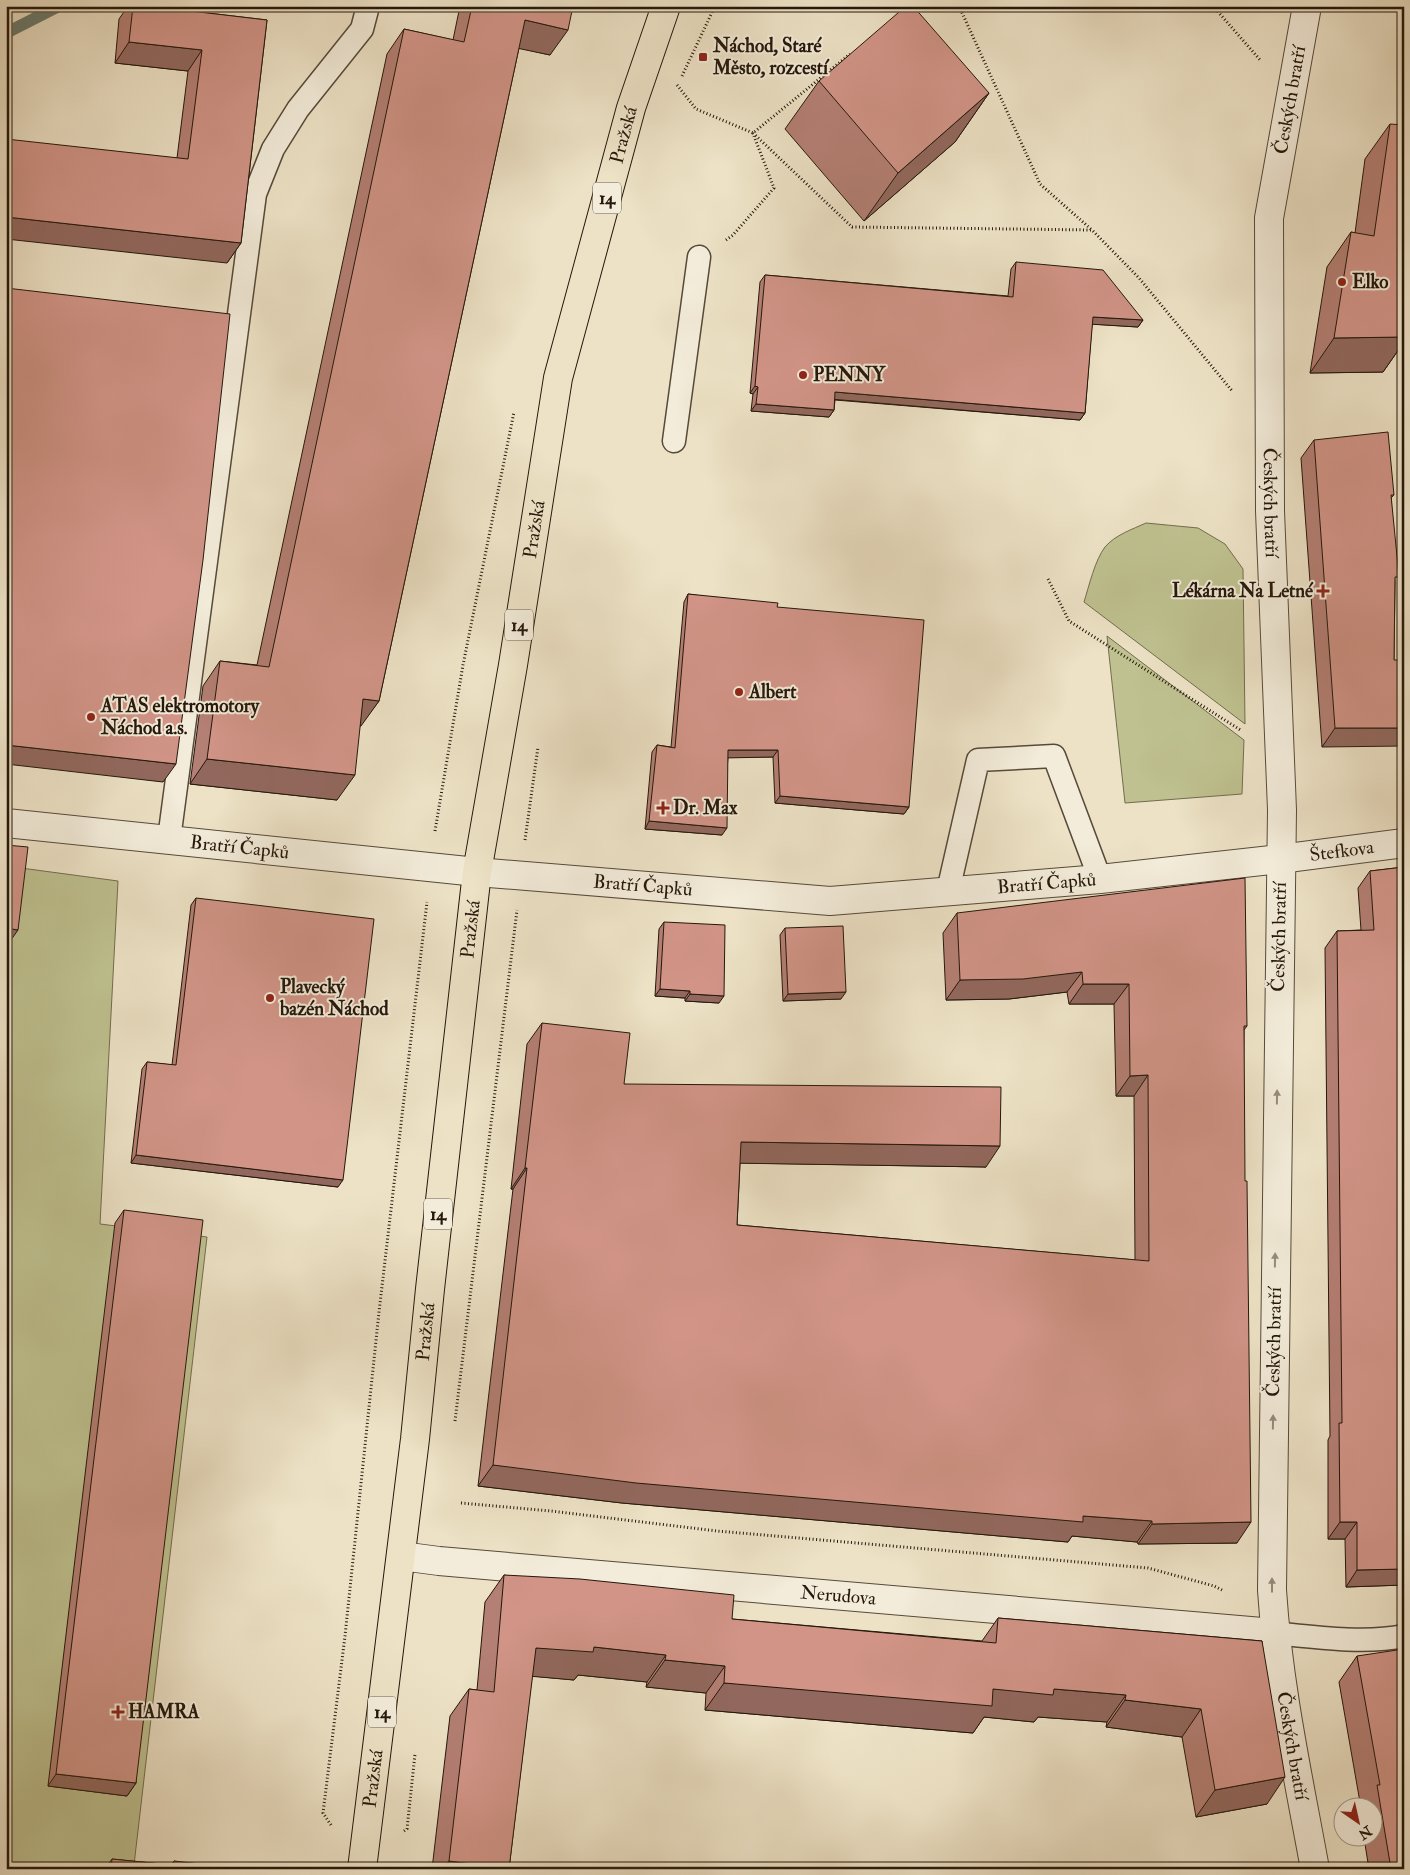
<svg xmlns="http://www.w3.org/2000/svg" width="1410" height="1875" font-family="'IM FELL Double Pica',serif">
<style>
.green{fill:#bfc190;stroke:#726c4e}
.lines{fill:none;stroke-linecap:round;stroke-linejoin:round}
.stream{stroke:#6a7b70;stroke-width:12}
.service-casing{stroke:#564a3a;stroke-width:25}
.minor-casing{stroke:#564a3a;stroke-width:30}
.primary-casing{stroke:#24170b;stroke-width:30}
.path{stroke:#24170b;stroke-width:3;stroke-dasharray:1 2.5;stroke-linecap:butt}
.service{stroke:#f3ecda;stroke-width:22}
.minor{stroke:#f3ecda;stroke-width:28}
.primary{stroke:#ede2c6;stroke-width:28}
.wall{fill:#b47f74;stroke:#24170b}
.shaded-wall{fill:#92685e;stroke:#24170b}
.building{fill:#d19487;stroke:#24170b}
.oneway{fill:#968c7d}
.poi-dot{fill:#8f2418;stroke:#f3ecda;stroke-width:2}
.labels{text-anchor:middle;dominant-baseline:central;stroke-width:4;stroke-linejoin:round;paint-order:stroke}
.shield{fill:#f3ecda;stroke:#625749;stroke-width:1}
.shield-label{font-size:18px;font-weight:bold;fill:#24170b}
.poi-label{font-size:19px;font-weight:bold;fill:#24170b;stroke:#f3ecda;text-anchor:start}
.street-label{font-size:19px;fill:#24170b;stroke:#f3ecda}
</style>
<rect width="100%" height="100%" fill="#ede2c6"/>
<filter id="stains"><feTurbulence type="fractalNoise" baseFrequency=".004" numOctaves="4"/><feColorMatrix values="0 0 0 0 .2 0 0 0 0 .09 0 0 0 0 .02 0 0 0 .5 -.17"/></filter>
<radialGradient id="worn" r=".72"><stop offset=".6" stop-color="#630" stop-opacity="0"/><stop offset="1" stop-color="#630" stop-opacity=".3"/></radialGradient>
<path class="green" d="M 1146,523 L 1198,528 L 1225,544 L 1243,569 L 1245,724 L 1084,602 C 1089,586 1095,560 1105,547 C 1115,535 1133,529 1146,523 Z
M 1107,636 L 1244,740 L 1242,794 L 1125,803 Z
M 6,866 L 118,881 L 100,1224 L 207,1237 L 134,1865 L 162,1869 L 6,1869 Z"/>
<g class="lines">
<path class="stream" d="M 6,33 L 59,6"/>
<g class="service-casing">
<path id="service" d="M 674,441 L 699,257
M 169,839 L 255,194 L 273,149 L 298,109 L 362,29 L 368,6
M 948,891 L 978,760 L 1054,756 L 1100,879
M 1274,1633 C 1314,1637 1364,1644 1404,1636"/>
</g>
<g class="minor-casing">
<g id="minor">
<path id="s1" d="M 1307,6 L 1269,218 L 1270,511 L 1282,810 L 1272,1590 C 1278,1684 1298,1776 1315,1869"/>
<path id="s2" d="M 6,823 L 477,872 L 830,901 L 1100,879 L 1280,859 L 1404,843"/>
<path id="s3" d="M 401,1556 L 439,1561 L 1274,1633"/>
</g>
</g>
<g class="primary-casing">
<g id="primary">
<path id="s4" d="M 362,1869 L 415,1439 L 430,1289 L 477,872 L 513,665 L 558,378 L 631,108 L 666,6"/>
</g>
</g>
<path class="path" d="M 959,6 L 1040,184 L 1092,230
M 1213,6 L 1261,61
M 682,76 L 715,6
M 677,85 L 696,109 L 753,133 L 850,54
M 753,133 L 852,227 L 1092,230 L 1139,278 L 1233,392
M 726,240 L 733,235 L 774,188 L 754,136
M 1048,579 L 1069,621 L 1242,731
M 435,831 L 463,665 L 514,412
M 525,840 L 538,747
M 455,1421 L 517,910
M 461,1503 L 551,1511 L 717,1531 L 1148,1568 L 1214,1586 L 1224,1591
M 331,1825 L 323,1813 L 345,1636 L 379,1312 L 427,902
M 404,1831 L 407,1829 L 415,1754"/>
<use href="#service" class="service"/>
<use href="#minor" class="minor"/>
<use href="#primary" class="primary"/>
</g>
<path class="wall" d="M 128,6 L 183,6 L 182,10 L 267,20 L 241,243 L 227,263 L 177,158 L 188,71 L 115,63 L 119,19 Z
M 460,6 L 573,6 L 550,55 L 519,48 L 379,701 L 360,726 L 337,800 L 190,784 L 203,686 L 220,661 L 257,665 L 387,54 L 404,29 L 453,40 Z
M 819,81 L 989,93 L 955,142 L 864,221 L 785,129 Z
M 1390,124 L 1404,342 L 1383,372 L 1310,373 L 1327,267 L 1351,232 L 1355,233 L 1365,159 Z
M 1016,262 L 1143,320 L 1138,327 L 1092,324 L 1085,413 L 1080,420 L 835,400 L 834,410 L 829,417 L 751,411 L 753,394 L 750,393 L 760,282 L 765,275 L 1008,296 L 1011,269 Z
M 1314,440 L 1394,495 L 1391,498 L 1395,583 L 1394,660 L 1322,747 L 1301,458 Z
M 688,594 L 777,607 L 909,807 L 904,814 L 775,803 L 773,757 L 728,757 L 722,835 L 645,829 L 652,752 L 657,745 L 671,747 L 684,602 Z
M 1404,867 L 1404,1585 L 1346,1587 L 1345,1539 L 1328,1539 L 1328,1440 L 1330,1436 L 1325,948 L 1337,931 L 1361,930 L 1358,888 L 1370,871 Z
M 196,898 L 338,1187 L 131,1163 L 142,1069 L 147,1062 L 172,1065 L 191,905 Z
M 957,913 L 1247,1026 L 1244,1030 L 1237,1543 L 1138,1544 L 1137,1542 L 1072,1536 L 1068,1542 L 622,1503 L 478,1486 L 513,1189 L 511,1189 L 527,1044 L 542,1023 L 624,1084 L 986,1167 L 740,1163 L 737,1225 L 1135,1260 L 1134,1096 L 1116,1096 L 1114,1004 L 1069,1004 L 1067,992 L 1009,999 L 946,1000 L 943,933 Z
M 664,922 L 719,1003 L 685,1001 L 685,998 L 655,996 L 659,929 Z
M 785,928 L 841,999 L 783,1001 L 780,935 Z
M 124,1210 L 136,1783 L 127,1796 L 48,1786 L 115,1223 Z
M 504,1575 L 732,1619 L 982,1641 L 998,1618 L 1262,1641 L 1267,1804 L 1196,1817 L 1182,1737 L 1106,1727 L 1107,1722 L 1038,1717 L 1034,1722 L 984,1717 L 973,1733 L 705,1710 L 706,1693 L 646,1687 L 647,1682 L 578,1675 L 574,1680 L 532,1676 L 509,1869 L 432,1869 L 450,1716 L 469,1689 L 477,1690 L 485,1602 Z
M 1357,1656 L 1404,1869 L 1369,1869 L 1364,1838 L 1372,1838 L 1372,1808 L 1361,1808 L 1339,1682 Z
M 112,1859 L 171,1865 L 174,1861 L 209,1869 L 107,1869 L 107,1866 Z"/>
<path class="shaded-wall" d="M 525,20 L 568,30 L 550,55 L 507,46 Z
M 129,42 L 202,50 L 188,71 L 115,63 Z
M 989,93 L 955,142 L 864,221 L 898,173 Z
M 6,217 L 241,243 L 227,263 L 6,239 Z
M 1093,317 L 1143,320 L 1138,327 L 1088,324 Z
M 1404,337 L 1404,342 L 1383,372 L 1310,373 L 1334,338 Z
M 755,386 L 758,387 L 753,394 L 750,393 Z
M 835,392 L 1085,413 L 1080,420 L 830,399 Z
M 756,404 L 834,410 L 829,417 L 751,411 Z
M 363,699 L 379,701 L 361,726 L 346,724 Z
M 1335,728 L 1404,728 L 1404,746 L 1322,747 Z
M 6,745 L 176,764 L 163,782 L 6,764 Z
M 728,750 L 778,750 L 773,757 L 723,758 Z
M 207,759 L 355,775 L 337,800 L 190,784 Z
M 780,796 L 909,807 L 904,814 L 775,803 Z
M 649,821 L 727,828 L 722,835 L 645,829 Z
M 6,928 L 18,930 L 6,947 Z
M 1082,972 L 1067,992 L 1009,999 L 946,1000 L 960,980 Z
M 1083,984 L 1129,984 L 1114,1004 L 1069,1004 Z
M 660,989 L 690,991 L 685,998 L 655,996 Z
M 846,992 L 841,999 L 783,1001 L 788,994 Z
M 690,994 L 724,996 L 719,1003 L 685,1001 Z
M 1148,1075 L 1134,1096 L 1116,1096 L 1130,1076 Z
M 741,1142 L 1000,1146 L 986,1167 L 727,1163 Z
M 136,1155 L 343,1180 L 338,1187 L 131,1163 Z
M 525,1168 L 527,1168 L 513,1189 L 511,1189 Z
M 493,1465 L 1083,1516 L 1152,1521 L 1137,1542 L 1072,1536 L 1068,1542 L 622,1503 L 478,1486 Z
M 1251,1522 L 1237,1543 L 1138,1544 L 1152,1524 Z
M 1340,1522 L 1357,1522 L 1345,1539 L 1328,1539 Z
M 1404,1569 L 1404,1585 L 1346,1587 L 1357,1570 Z
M 594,1647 L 666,1655 L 647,1682 L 578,1675 L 574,1680 L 517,1675 L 536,1648 Z
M 665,1660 L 725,1666 L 706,1693 L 646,1687 Z
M 724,1683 L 993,1689 L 1054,1689 L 1126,1695 L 1107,1722 L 1038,1717 L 1034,1722 L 984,1717 L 973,1733 L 705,1710 Z
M 1125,1700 L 1201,1709 L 1182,1737 L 1106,1727 Z
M 56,1774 L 136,1783 L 127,1796 L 48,1786 Z
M 1285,1777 L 1267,1804 L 1196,1817 L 1215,1790 Z
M 449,1861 L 507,1869 L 443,1869 Z"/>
<path class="building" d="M 133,6 L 183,6 L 182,10 L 267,20 L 241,243 L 6,217 L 6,139 L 188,159 L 202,50 L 129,42 Z
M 472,6 L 573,6 L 568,30 L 525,20 L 379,701 L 363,699 L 355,775 L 207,759 L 220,661 L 269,667 L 404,29 L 464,42 Z
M 906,6 L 913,6 L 989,93 L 898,173 L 819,81 Z
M 1390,124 L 1404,125 L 1404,337 L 1334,338 L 1351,232 L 1374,236 Z
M 1016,262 L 1103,270 L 1143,320 L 1093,317 L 1085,413 L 835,392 L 834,410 L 756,404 L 758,387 L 755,386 L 765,275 L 1013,297 Z
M 6,288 L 230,314 L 203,560 L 176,764 L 6,745 Z
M 1388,432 L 1394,495 L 1391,495 L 1399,577 L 1395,577 L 1394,660 L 1404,660 L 1404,728 L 1335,728 L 1314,440 Z
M 688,594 L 778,603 L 777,607 L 924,620 L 909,807 L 780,796 L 778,750 L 728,750 L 727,828 L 649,821 L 657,745 L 675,748 Z
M 6,845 L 28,847 L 18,930 L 6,928 Z
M 1404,867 L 1404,1569 L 1357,1570 L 1357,1522 L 1340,1522 L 1339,1423 L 1342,1423 L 1337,931 L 1374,930 L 1370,871 Z
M 1245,878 L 1247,1026 L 1244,1026 L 1245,1181 L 1247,1181 L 1251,1522 L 1152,1524 L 1152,1521 L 1083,1516 L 1083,1522 L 636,1483 L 493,1465 L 527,1168 L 525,1168 L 542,1023 L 630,1033 L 624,1084 L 1001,1087 L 1000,1146 L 741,1142 L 737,1225 L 1149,1261 L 1148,1075 L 1130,1076 L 1129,984 L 1083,984 L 1082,972 L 1023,979 L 960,980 L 957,913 Z
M 196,898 L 374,919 L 343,1180 L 136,1155 L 147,1062 L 176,1065 Z
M 664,922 L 725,925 L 724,996 L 690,994 L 690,991 L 660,989 Z
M 843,926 L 846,992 L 788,994 L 785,928 Z
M 124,1210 L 203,1220 L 136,1783 L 56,1774 Z
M 504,1575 L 580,1579 L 734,1595 L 732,1619 L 996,1643 L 998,1618 L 1262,1641 L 1285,1777 L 1215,1790 L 1201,1709 L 1125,1700 L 1126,1695 L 1054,1689 L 1053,1695 L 993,1689 L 992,1706 L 724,1683 L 725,1666 L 665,1660 L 666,1655 L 594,1647 L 593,1652 L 536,1648 L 509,1869 L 449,1861 L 469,1689 L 494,1692 Z
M 1404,1649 L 1404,1869 L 1391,1869 L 1377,1785 L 1380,1785 L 1357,1656 Z
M 112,1859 L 173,1865 L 174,1861 L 210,1865 L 209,1869 L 111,1869 Z
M 932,1865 L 932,1869 L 893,1869 L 893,1867 Z"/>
<defs><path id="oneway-solid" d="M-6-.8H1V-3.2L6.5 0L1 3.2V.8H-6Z" transform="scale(1.25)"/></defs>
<g class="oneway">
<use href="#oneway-solid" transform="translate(1277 1097) rotate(-89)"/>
<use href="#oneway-solid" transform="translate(1275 1260) rotate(-89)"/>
<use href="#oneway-solid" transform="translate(1273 1422) rotate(-89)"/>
<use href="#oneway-solid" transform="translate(1272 1585) rotate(-90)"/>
</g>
<g class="poi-dot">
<rect x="698" y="52" width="10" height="10" rx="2.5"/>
<circle cx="1342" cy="282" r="5"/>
<circle cx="803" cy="375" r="5"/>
<path d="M1320.5 583.5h5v5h5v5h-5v5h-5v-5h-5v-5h5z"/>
<circle cx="739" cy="692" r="5"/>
<circle cx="91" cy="717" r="5"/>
<path d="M660.5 800.5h5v5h5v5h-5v5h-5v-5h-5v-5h5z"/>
<circle cx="270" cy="998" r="5"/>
<path d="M115.5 1704.5h5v5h5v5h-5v5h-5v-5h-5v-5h5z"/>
</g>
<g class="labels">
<g class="shield">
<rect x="593" y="182.5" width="28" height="31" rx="4"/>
<rect x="505" y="609.5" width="28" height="31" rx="4"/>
<rect x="424" y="1198.5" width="28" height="31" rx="4"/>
<rect x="368" y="1696.5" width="28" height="31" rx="4"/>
</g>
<g class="shield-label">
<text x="607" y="198">14</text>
<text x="519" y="625">14</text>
<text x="438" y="1214">14</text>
<text x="382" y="1712">14</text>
</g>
<g class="poi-label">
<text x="713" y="46">Náchod, Staré<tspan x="713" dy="22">Město, rozcestí</tspan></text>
<text x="1352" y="282">Elko</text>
<text x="813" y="375">PENNY</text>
<text x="1313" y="591" text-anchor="end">Lékárna Na Letné</text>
<text x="749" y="692">Albert</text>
<text x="101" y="706">ATAS elektromotory<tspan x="101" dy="22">Náchod a.s.</tspan></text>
<text x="673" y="808">Dr. Max</text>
<text x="280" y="987">Plavecký<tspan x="280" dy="22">bazén Náchod</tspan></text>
<text x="128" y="1712">HAMRA</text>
</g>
<g class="street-label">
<text transform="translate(1290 100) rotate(-80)">Českých bratří</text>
<text stroke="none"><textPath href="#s4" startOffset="1756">Pražská</textPath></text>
<text stroke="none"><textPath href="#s1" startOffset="500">Českých bratří</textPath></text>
<text stroke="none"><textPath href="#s4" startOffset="1351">Pražská</textPath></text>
<text stroke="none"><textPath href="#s2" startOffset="235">Bratří Čapků</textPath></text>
<text stroke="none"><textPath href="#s2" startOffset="1342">Štefkova</textPath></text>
<text stroke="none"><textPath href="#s2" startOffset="1045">Bratří Čapků</textPath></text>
<text stroke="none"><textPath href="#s2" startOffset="640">Bratří Čapků</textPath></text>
<text stroke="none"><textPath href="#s4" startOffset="946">Pražská</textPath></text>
<text transform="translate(1279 937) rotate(-89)">Českých bratří</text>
<text stroke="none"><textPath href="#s4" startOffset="541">Pražská</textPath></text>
<text transform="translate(1274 1342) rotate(-89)">Českých bratří</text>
<text stroke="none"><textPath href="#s3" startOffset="439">Nerudova</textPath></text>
<text stroke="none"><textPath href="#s1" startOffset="1745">Českých bratří</textPath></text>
<text stroke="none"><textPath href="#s4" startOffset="91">Pražská</textPath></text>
</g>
</g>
<rect width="1410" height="1875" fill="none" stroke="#ede2c6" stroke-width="25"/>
<rect x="8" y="8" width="1395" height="1860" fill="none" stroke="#24170b" stroke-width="2.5"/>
<rect x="12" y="12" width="1385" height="1850" fill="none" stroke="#24170b"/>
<g transform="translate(1358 1822) rotate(146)"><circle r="24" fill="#f3ecda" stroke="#a09787"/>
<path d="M0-4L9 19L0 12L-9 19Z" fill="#8f2418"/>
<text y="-8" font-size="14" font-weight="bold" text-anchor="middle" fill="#24170b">N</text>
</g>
<rect width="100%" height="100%" filter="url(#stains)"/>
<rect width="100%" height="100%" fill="url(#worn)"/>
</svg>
